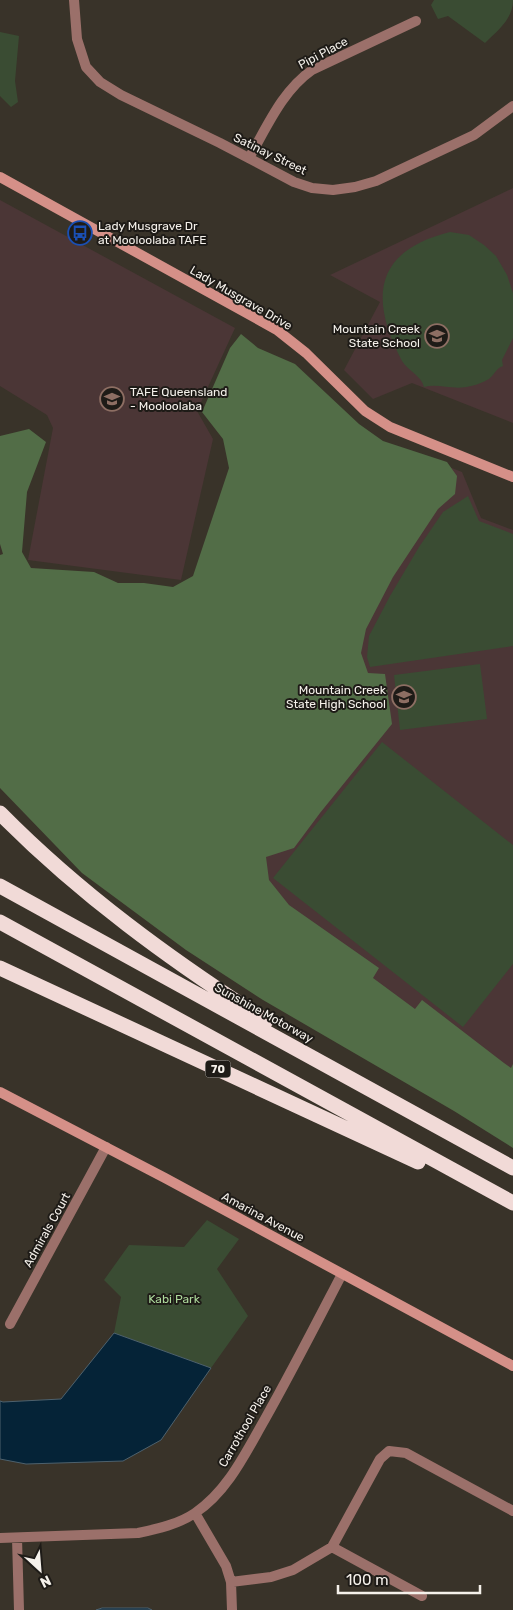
<svg xmlns="http://www.w3.org/2000/svg" width="513" height="1610" font-family="Rubik,sans-serif">
<style>
.education{fill:#4b3636}
.green{fill:#3a4c33}
.forest{fill:#526d47}
.water{fill:#052337;stroke:#4d616d}
.lines{fill:none;stroke-linecap:round;stroke-linejoin:round}
.street{stroke:#9b706a;stroke-width:10}
.secondary{stroke:#d59088;stroke-width:10}
.highway{stroke:#f1dad7;stroke-width:15}
.labels{text-anchor:middle;dominant-baseline:central;stroke-width:4;stroke-linejoin:round;paint-order:stroke}
.shield{fill:#1e1b17;stroke:#b4b1ab;stroke-width:1}
.shield-label{font-size:11px;font-weight:bold;fill:#f5f1eb}
.street-label{font-size:12px;fill:#f5f1eb;stroke:#1e1b17}
.poi-label{font-size:12px;fill:#f5f1eb;stroke:#1e1b17;text-anchor:start}
.park-label{font-size:12px;fill:#acd89b;stroke:#1e1b17}
</style>
<rect width="100%" height="100%" fill="#393329"/>
<path class="education" d="M 513,188 L 513,423 L 412,383 L 373,399 L 344,370 L 380,302 L 330,275 Z
M 0,200 L 235,328 L 197,411 L 213,439 L 181,580 L 28,560 L 53,428 L 47,415 L 0,386 Z
M 426,458 L 462,472 L 481,518 L 513,530 L 513,1098 L 204,863 Z"/>
<path class="green" d="M 434,0 L 513,0 C 513,19 498,30 485,43 L 448,16 L 438,19 L 431,5 Z
M 0,32 L 19,36 L 15,81 L 18,102 L 11,107 L 0,96 Z
M 450,232 L 469,235 L 484,245 L 496,256 L 507,275 L 513,293 L 513,338 L 502,360 L 503,366 C 496,368 495,374 489,379 C 484,382 476,385 471,386 C 454,391 439,383 424,387 C 421,375 408,371 402,361 C 369,298 374,251 450,232 Z
M 468,496 L 479,521 L 513,534 L 513,646 L 370,667 L 367,657 L 369,636 L 390,596 L 419,547 L 443,512 Z
M 480,664 L 487,719 L 400,730 L 394,675 Z
M 382,742 L 513,845 L 513,964 L 463,1027 L 273,878 Z
M 207,1220 L 239,1239 L 217,1269 L 248,1316 L 211,1368 L 114,1333 L 121,1297 L 104,1280 L 129,1245 L 184,1247 Z"/>
<path class="forest" d="M 241,334 L 258,348 L 295,364 L 359,424 L 383,441 L 447,462 L 457,476 L 455,494 L 438,509 L 393,577 L 366,629 L 361,653 L 368,673 L 385,674 L 392,724 L 320,813 L 294,848 L 266,857 L 269,880 L 289,905 L 379,968 L 373,978 L 415,1009 L 422,1000 L 504,1063 L 511,1068 L 513,1064 L 513,1148 L 454,1111 L 263,1000 L 186,950 L 82,873 L 0,788 L 0,555 L 3,554 L 0,544 L 0,436 L 29,429 L 46,442 L 27,492 L 22,552 L 31,568 L 94,572 L 118,583 L 144,583 L 173,587 L 193,576 L 229,468 L 223,439 L 202,412 L 230,348 Z"/>
<path class="water" d="M 114,1333 L 211,1368 L 161,1440 L 123,1461 L 26,1464 L 0,1459 L 0,1401 L 3,1402 L 61,1399 Z
M 102,1608 L 148,1608 L 152,1610 L 96,1610 Z"/>
<g class="lines">
<path class="street" d="M 74,0 L 77,39 L 86,67 L 100,82 L 121,95 L 220,143 L 294,182 L 312,188 L 333,190 L 355,187 L 376,181 L 474,135 L 513,106
M 249,158 C 267,127 282,91 312,70 L 416,21
M 10,1324 L 106,1147
M 195,1513 L 226,1566 L 231,1582 L 232,1610
M 0,1538 L 138,1533 C 157,1529 179,1524 195,1513 C 228,1491 246,1452 265,1419 C 292,1371 317,1322 342,1274
M 17,1538 L 19,1610
M 332,1547 L 422,1596
M 231,1582 L 271,1577 L 293,1570 L 332,1547 L 380,1459 L 389,1451 L 406,1453 L 513,1511"/>
<path class="secondary" d="M 0,177 L 277,330 L 306,353 L 365,411 L 390,427 L 513,477
M 0,1092 L 165,1178 L 513,1366"/>
<path class="highway" d="M 0,813 C 80,894 171,960 266,1021
M 0,886 L 513,1168
M 0,922 L 513,1203
M 0,968 L 418,1162"/>
</g>
<defs>
<g id="bus-ring" transform="scale(1.25)"><circle r="9.5" fill="#1e1b17" stroke="#1a4fb4" stroke-width="1.5"/><path d="M-5-6H5V4H4V6H2V4H-2V6H-4V4H-5ZM-3.5-4V0h7V-4ZM-3.5 1.2v1.5H-2V1.2ZM2 1.2v1.5H3.5V1.2Z" fill="#1a4fb4"/></g>
<g id="school-ring" transform="scale(1.25)"><circle r="9.5" fill="#1e1b17" stroke="#8d6e63" stroke-width="1.5"/><path d="M0-5L7-2L0 1L-7-2ZM-4 1L0 2.5L4 1V4Q0 6-4 4Z" fill="#8d6e63"/></g>
<g id="university-ring" transform="scale(1.25)"><circle r="9.5" fill="#1e1b17" stroke="#8d6e63" stroke-width="1.5"/><path d="M0-5L7-2L0 1L-7-2ZM-4 1L0 2.5L4 1V4Q0 6-4 4Z" fill="#8d6e63"/></g>
</defs>
<g fill-rule="evenodd">
<use href="#bus-ring" x="80" y="233"/>
<use href="#school-ring" x="437" y="336"/>
<use href="#university-ring" x="112" y="399"/>
<use href="#school-ring" x="404" y="697"/>
</g>
<g class="labels">
<rect class="shield" x="205.5" y="1060.5" width="25" height="17" rx="4"/>
<g class="shield-label">
<text x="218" y="1069">70</text>
</g>
<g class="street-label">
<text transform="translate(323 53) rotate(-28)">Pipi Place</text>
<text transform="translate(270 154) rotate(26)">Satinay Street</text>
<text transform="translate(241 298) rotate(30)">Lady Musgrave Drive</text>
<text transform="translate(264 1013) rotate(29)">Sunshine Motorway</text>
<text transform="translate(263 1217) rotate(28)">Amarina Avenue</text>
<text transform="translate(47 1230) rotate(-61)">Admirals Court</text>
<text transform="translate(245 1426) rotate(-60)">Carrothool Place</text>
</g>
<g class="poi-label">
<text x="98" y="226">Lady Musgrave Dr<tspan x="98" dy="14">at Mooloolaba TAFE</tspan></text>
<text x="420" y="329" text-anchor="end">Mountain Creek<tspan x="420" dy="14">State School</tspan></text>
<text x="130" y="392">TAFE Queensland<tspan x="130" dy="14">- Mooloolaba</tspan></text>
<text x="386" y="690" text-anchor="end">Mountain Creek<tspan x="386" dy="14">State High School</tspan></text>
</g>
<g class="park-label">
<text x="174" y="1299">Kabi Park</text>
</g>
</g>
<g transform="translate(40 1570) rotate(154)" stroke="#1e1b17" stroke-width="4" paint-order="stroke">
<path d="M0-4L9 19L0 12L-9 19Z" fill="#f5f1eb"/>
<text y="-8" font-size="14" font-weight="bold" text-anchor="middle" fill="#f5f1eb">N</text>
</g>
<path d="M338 1585v8h142v-8" fill="none" stroke="#f5f1eb" stroke-width="2.5"/>
<text x="346" y="1585" font-size="15" fill="#f5f1eb" stroke="#1e1b17" stroke-width="4" paint-order="stroke">100 m</text>
</svg>
